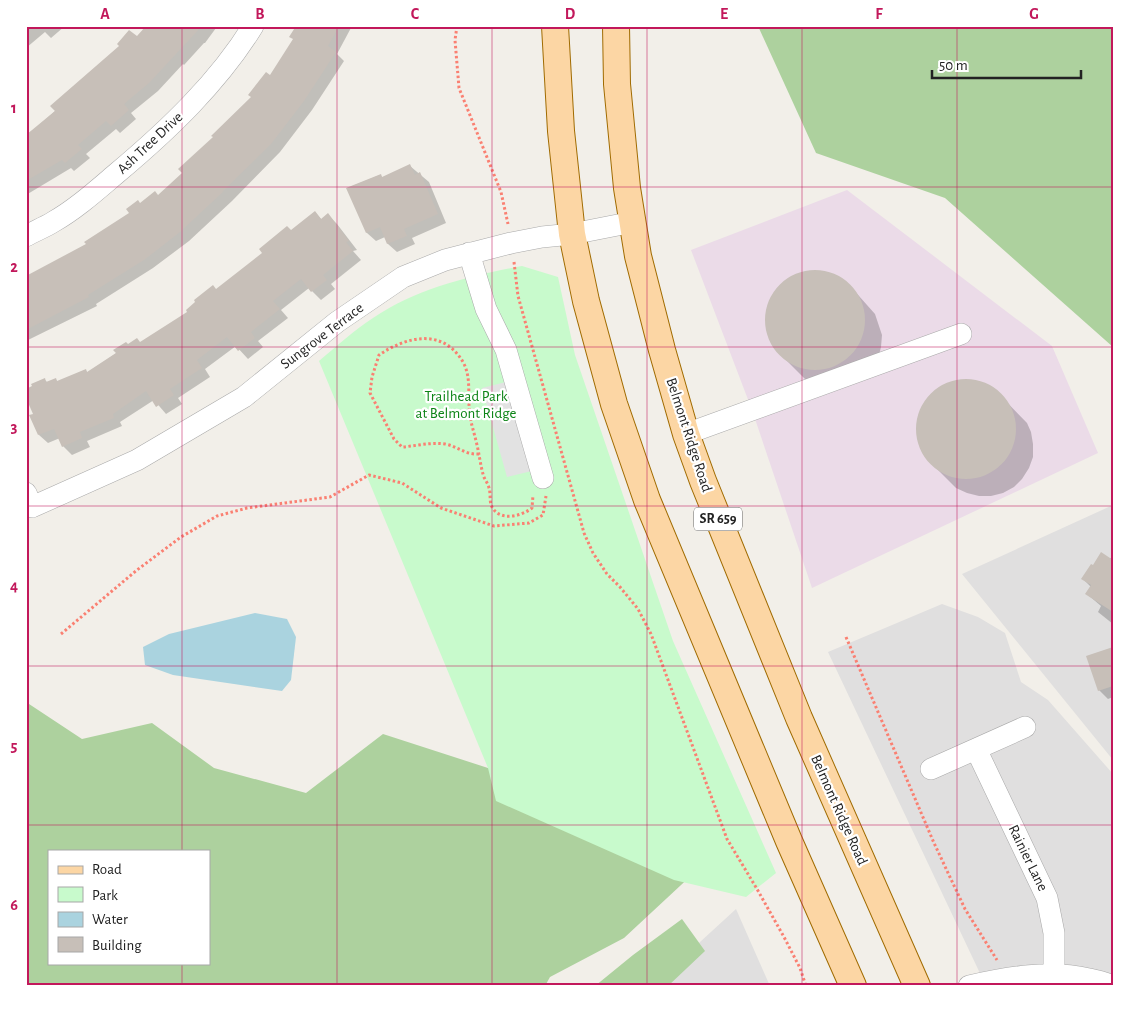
<svg xmlns="http://www.w3.org/2000/svg" width="1139" height="1012" font-family="'Alegreya Sans',sans-serif">
<style>
.residential{fill:#e0dfdf}
.industrial{fill:#ebdbe8}
.forest{fill:#add19e;fill-rule:evenodd}
.park{fill:#c8facc}
.parking{fill:#e2e2e2}
.water{fill:#aad3df}
.shadow{fill:#0003}
.building{fill:#c7bfb8}
.lines{fill:none;stroke-linecap:round;stroke-linejoin:round}
.minor-casing{stroke:#a9a9a9;stroke-width:22}
.major-casing{stroke:#a06b00;stroke-width:28}
.path{stroke:#fa8072;stroke-width:3;stroke-dasharray:2.5 2.5;stroke-linecap:butt}
.minor{stroke:#fff;stroke-width:21}
.major{stroke:#fcd6a4;stroke-width:26}
.grid{fill:none;stroke:#c2185b;stroke-width:1;stroke-opacity:0.55}
.labels{text-anchor:middle;dominant-baseline:central;stroke-width:4.5;stroke-linejoin:round;paint-order:stroke}
.shield{fill:#fff;stroke:#646464;stroke-width:1}
.shield-label{font-size:14px;font-weight:bold;fill:#222}
.street-label{font-size:15px;fill:#222;stroke:#fff}
.park-label{font-size:15px;fill:#0c8416;stroke:#fff}
.neatline{fill:none;stroke:#c2185b;stroke-width:2}
.grid-label{font-size:16px;text-anchor:middle;font-weight:bold;fill:#c2185b}
</style>
<rect width="100%" height="100%" fill="#f2efe9"/>
<path class="residential" d="M 1113,505 L 1113,760 L 962,574 Z
M 942,604 L 978,617 L 1005,633 L 1021,682 L 1048,700 L 1113,774 L 1113,986 L 986,986 L 828,652 Z
M 736,909 L 770,986 L 652,986 Z"/>
<path class="industrial" d="M 847,190 L 1052,346 L 1098,453 L 812,588 L 752,410 L 691,250 Z"/>
<path class="forest" d="M 758,26 L 1113,26 L 1113,347 L 945,198 L 816,153 Z
M 26,702 L 82,739 L 152,723 L 214,768 L 306,793 L 383,734 L 488,768 L 709,859 L 624,938 L 550,977 L 545,986 L 26,986 ZM 49,851 L 209,851 L 209,963 L 49,963 Z
M 682,919 L 705,951 L 668,986 L 595,986 L 633,955 Z"/>
<path class="park" d="M 522,266 L 558,277 L 575,355 L 673,641 L 776,873 L 746,897 L 674,880 L 496,801 L 488,768 L 319,361 C 337,346 354,330 373,318 C 418,288 470,276 522,266 Z"/>
<path class="parking" d="M 514,380 L 540,469 L 507,477 L 482,388 Z"/>
<path class="water" d="M 255,613 L 287,619 L 296,637 L 291,680 L 282,691 L 173,675 L 145,665 L 143,647 L 169,634 Z"/>
<path class="shadow" d="M 26,26 L 65,26 L 51,38 L 45,32 L 26,48 Z
M 147,26 L 214,26 L 216,28 L 205,43 L 204,43 L 184,65 L 183,64 L 158,91 L 131,113 L 136,119 L 120,133 L 116,129 L 86,154 L 90,158 L 74,171 L 71,168 L 26,195 L 26,135 L 36,128 L 137,38 Z
M 302,26 L 352,26 L 337,54 L 344,61 L 312,110 L 280,152 L 232,201 L 189,241 L 153,268 L 96,304 L 97,306 L 26,341 L 26,279 L 87,244 L 131,213 L 141,204 L 158,196 L 183,173 L 271,77 Z
M 410,166 L 429,182 L 446,223 L 412,238 L 415,244 L 397,252 L 388,244 L 385,237 L 376,241 L 367,233 L 348,188 L 380,175 L 383,178 Z
M 315,212 L 322,220 L 328,215 L 337,224 L 357,250 L 353,251 L 361,260 L 331,284 L 335,289 L 321,300 L 309,288 L 281,310 L 288,318 L 258,341 L 263,347 L 248,359 L 236,346 L 205,369 L 210,377 L 178,398 L 182,404 L 166,414 L 154,400 L 120,422 L 122,426 L 87,441 L 90,447 L 72,455 L 63,446 L 60,438 L 48,443 L 39,435 L 44,379 L 48,383 L 55,379 L 58,382 L 85,370 L 88,373 L 128,345 L 141,343 L 189,312 Z
M 812,272 L 823,272 L 833,275 L 842,280 L 851,287 L 875,314 L 882,335 L 881,347 L 878,359 L 816,384 L 805,379 L 778,352 L 771,342 L 768,330 L 767,318 L 769,306 L 773,295 L 781,286 L 790,279 Z
M 963,381 L 974,381 L 994,389 L 1027,423 L 1031,432 L 1033,444 L 1033,457 L 1029,468 L 1022,479 L 1014,487 L 1003,493 L 991,496 L 979,496 L 967,493 L 956,488 L 929,461 L 922,451 L 919,439 L 918,427 L 920,415 L 925,404 L 932,395 L 941,388 Z
M 1112,557 L 1113,558 L 1113,624 L 1098,612 L 1101,606 L 1087,594 L 1091,587 L 1083,579 Z
M 1113,648 L 1113,697 L 1108,699 L 1099,690 Z"/>
<path class="building" d="M 146,26 L 202,26 L 149,83 L 124,104 L 129,110 L 111,126 L 106,121 L 78,145 L 82,149 L 65,163 L 62,160 L 26,181 L 26,135 L 55,111 L 50,106 L 119,46 L 117,44 L 129,30 L 137,36 Z
M 296,26 L 339,26 L 328,46 L 336,52 L 304,101 L 271,144 L 222,192 L 224,191 L 180,232 L 144,260 L 88,295 L 89,297 L 26,330 L 26,276 L 86,244 L 84,242 L 129,213 L 126,209 L 138,200 L 140,203 L 155,191 L 158,195 L 182,173 L 178,169 L 213,137 L 211,136 L 251,97 L 248,95 L 266,72 L 270,75 L 293,39 L 289,37 Z
M 410,164 L 415,175 L 420,172 L 438,214 L 404,229 L 407,236 L 387,244 L 380,227 L 366,233 L 346,188 L 381,174 L 382,177 Z
M 315,211 L 321,219 L 328,213 L 349,241 L 346,242 L 353,251 L 323,275 L 327,280 L 311,292 L 301,279 L 273,301 L 280,309 L 251,332 L 255,338 L 238,351 L 227,337 L 197,360 L 202,368 L 170,389 L 174,395 L 156,407 L 146,391 L 113,414 L 114,418 L 80,432 L 82,438 L 62,447 L 54,429 L 38,435 L 29,415 L 33,414 L 26,398 L 26,389 L 32,386 L 31,384 L 45,378 L 46,382 L 56,378 L 57,381 L 86,369 L 87,372 L 116,353 L 113,350 L 126,342 L 128,344 L 137,338 L 140,342 L 187,312 L 186,310 L 195,302 L 194,300 L 213,285 L 216,289 L 262,253 L 259,249 L 287,226 L 291,230 Z
M765 320a50 50 0 1 1 100 0a50 50 0 1 1-100 0Z
M916 429a50 50 0 1 1 100 0a50 50 0 1 1-100 0Z
M 1101,552 L 1113,560 L 1113,612 L 1085,594 L 1091,585 L 1081,579 L 1091,564 L 1093,565 Z
M 1113,647 L 1113,686 L 1098,691 L 1086,656 Z"/>
<g class="lines">
<g class="minor-casing">
<path id="minor" d="M 26,236 C 35,231 45,227 53,222 C 76,209 97,190 117,173 C 167,131 218,83 253,26
M 469,253 L 486,309 L 506,350 L 543,478
M 686,434 L 961,334
M 26,493 L 32,507 L 137,460 L 244,397 L 337,322 L 403,277 L 445,260 L 511,243 L 542,237 L 572,234 L 633,222
M 976,749 L 1047,898 L 1054,933 L 1054,975
M 931,769 L 1025,727
M 969,986 C 1009,977 1049,970 1089,979 C 1097,981 1105,982 1112,986"/>
</g>
<g class="major-casing">
<path id="major" d="M 555,26 L 561,131 L 572,234 L 586,301 L 614,404 L 647,500 L 789,841 L 853,986
M 616,26 L 617,84 L 627,188 L 638,256 L 662,350 L 686,434 L 703,481 L 799,718 L 917,986"/>
</g>
<path class="path" d="M 457,26 L 455,40 L 459,88 L 501,192 L 508,224
M 514,262 L 518,296 L 584,533 L 593,553 L 607,574 L 620,587 L 638,609 L 651,634 L 727,839 L 757,889 L 784,937 L 800,968 L 806,986
M 479,454 C 465,455 457,446 445,444 C 430,442 416,446 402,447 L 394,439 L 370,393 L 372,377 L 379,355 C 407,336 443,328 463,362 C 472,378 467,397 470,415 C 471,424 474,432 476,441 C 479,452 480,463 483,474 C 484,479 488,483 489,488 C 491,494 489,502 492,507 C 500,522 522,516 532,508 L 533,495
M 61,634 L 137,570 L 181,537 L 217,516 L 247,508 L 330,497 L 369,475 L 402,483 L 441,508 L 494,526 L 529,523 L 543,515 L 546,496
M 846,637 L 934,843 L 965,909 L 997,960"/>
<use href="#minor" class="minor"/>
<use href="#major" class="major"/>
</g>
<path class="grid" d="M 182,26 L 182,851M 337,26 L 337,986M 492,26 L 492,986M 647,26 L 647,986M 802,26 L 802,986M 957,26 L 957,986M 26,187 L 1113,187M 26,347 L 1113,347M 26,506 L 1113,506M 26,666 L 1113,666M 26,825 L 1113,825M 182,963 L 182,986"/>
<g class="labels">
<rect class="shield" x="694" y="507.5" width="48" height="23" rx="4"/>
<g class="shield-label">
<text x="718" y="519">SR 659</text>
</g>
<g class="street-label">
<text transform="translate(150 143) rotate(-43)">Ash Tree Drive</text>
<text transform="translate(322 336) rotate(-37)">Sungrove Terrace</text>
<text transform="translate(689 435) rotate(72)">Belmont Ridge Road</text>
<text transform="translate(839 810) rotate(66)">Belmont Ridge Road</text>
<text transform="translate(1028 858) rotate(64)">Rainier Lane</text>
</g>
<g class="park-label">
<text x="466" y="396">Trailhead Park<tspan x="466" dy="17">at Belmont Ridge</tspan></text>
</g>
</g>
<rect width="1139" height="1012" fill="none" stroke="#ffffff" stroke-width="55"/>
<rect x="48" y="850" width="162" height="115" fill="#ffffff" stroke="#a7a7a7"/>
<rect x="58" y="866" width="25" height="8" fill="#fcd6a4" stroke="#a7a7a7"/>
<text x="92" y="874" font-size="15" fill="#222222">Road</text>
<rect x="58" y="887" width="25" height="15" fill="#c8facc" stroke="#a7a7a7"/>
<text x="92" y="900" font-size="15" fill="#222222">Park</text>
<rect x="58" y="912" width="25" height="15" fill="#aad3df" stroke="#a7a7a7"/>
<text x="92" y="924" font-size="15" fill="#222222">Water</text>
<rect x="58" y="937" width="25" height="15" fill="#c7bfb8" stroke="#a7a7a7"/>
<text x="92" y="950" font-size="15" fill="#222222">Building</text>
<path d="M932 70v8h149v-8" fill="none" stroke="#222222" stroke-width="2.5"/>
<text x="939" y="70" font-size="15" fill="#222222" stroke="#ffffff" stroke-width="4" paint-order="stroke">50 m</text>
<rect x="28" y="28" width="1084" height="956" class="neatline"/>
<g class="grid-label">
<text x="105" y="19">A</text>
<text x="260" y="19">B</text>
<text x="415" y="19">C</text>
<text x="570" y="19">D</text>
<text x="724" y="19">E</text>
<text x="879" y="19">F</text>
<text x="1034" y="19">G</text>
<text x="14" y="113">1</text>
<text x="14" y="272">2</text>
<text x="14" y="432">3</text>
<text x="14" y="591">4</text>
<text x="14" y="751">5</text>
<text x="14" y="910">6</text>
</g>
</svg>
